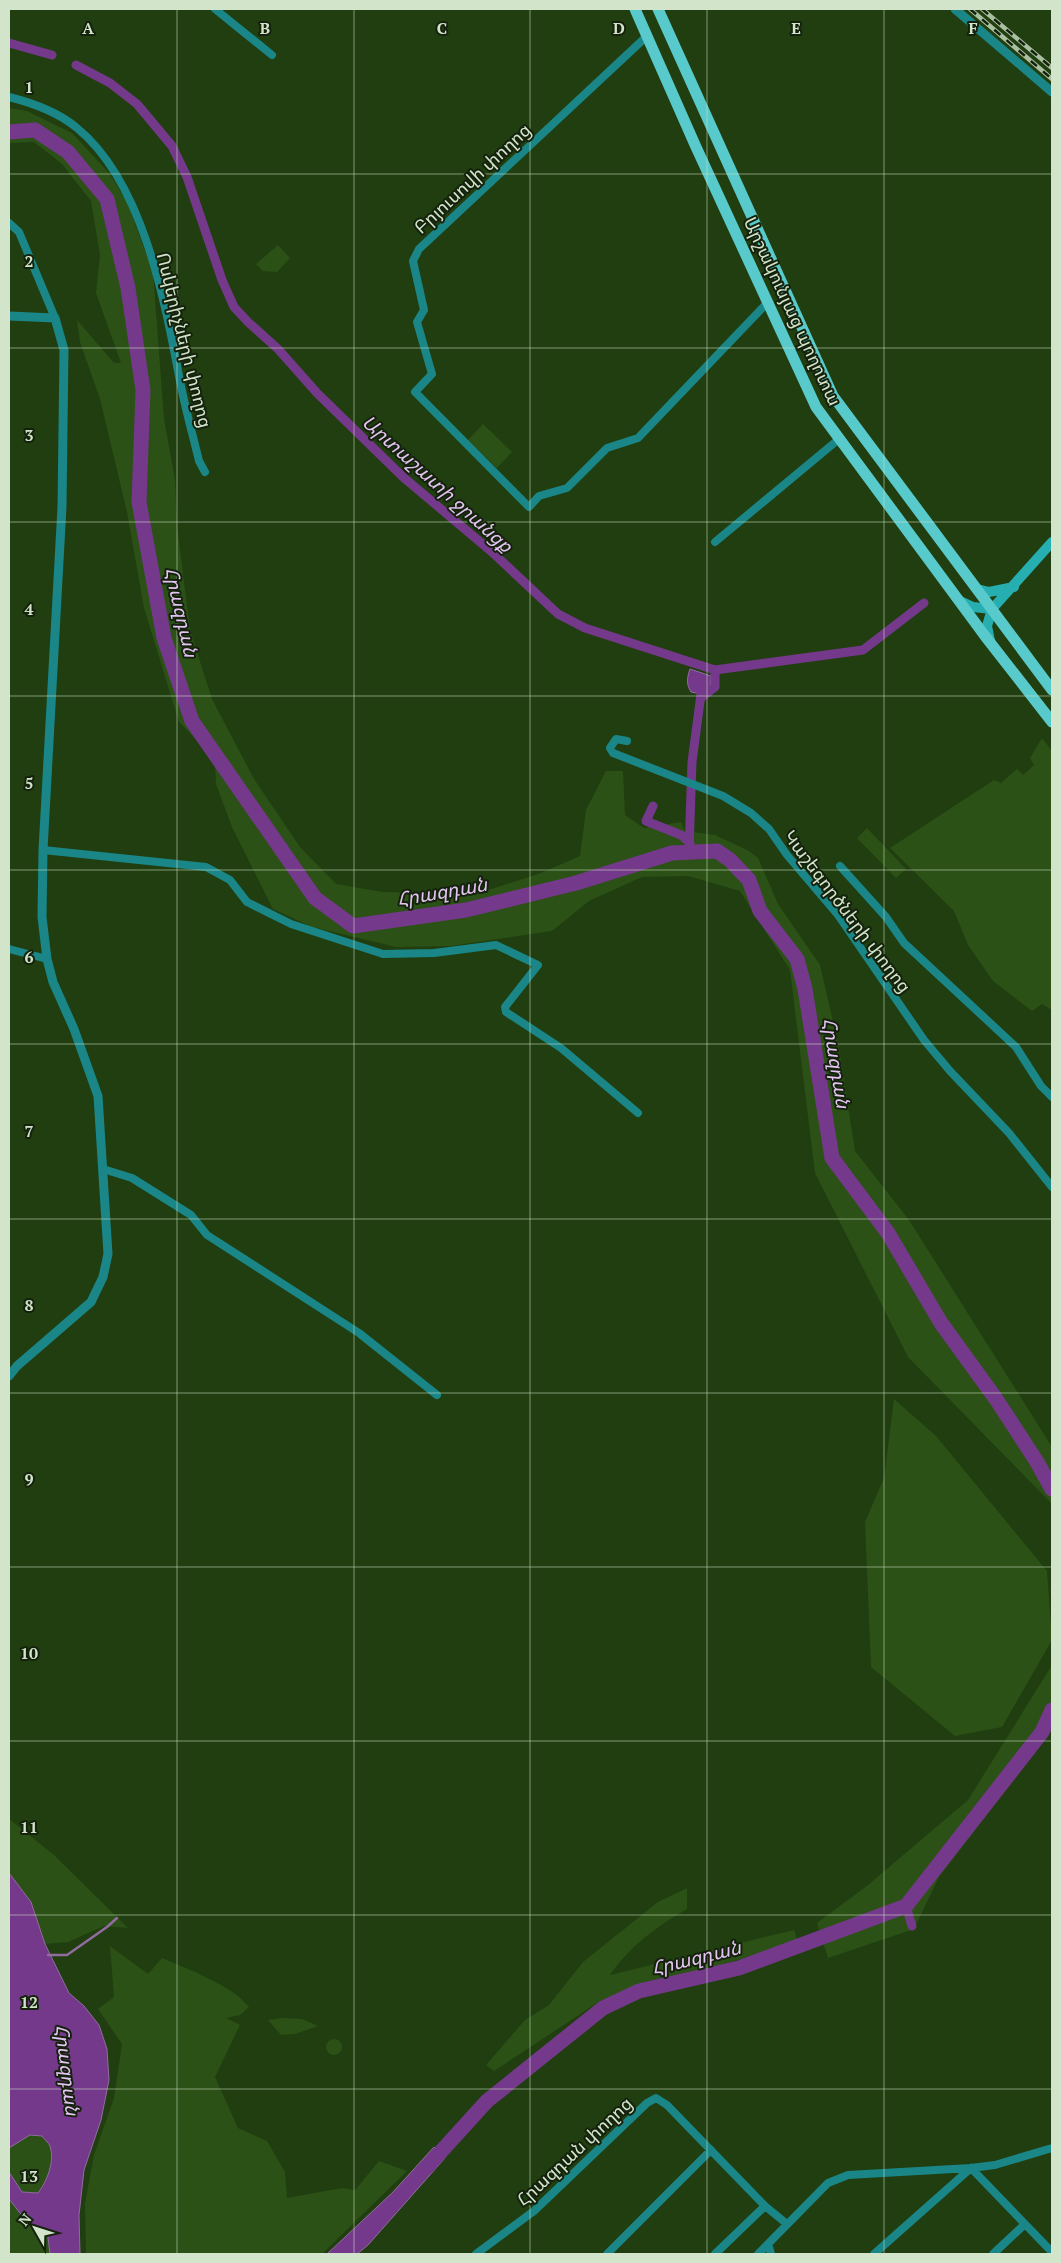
<svg xmlns="http://www.w3.org/2000/svg" width="1061" height="2263" font-family="'PT Serif','Noto Sans Armenian',serif">
<style>
.green{fill:#2b5116}
.water{fill:#75398b;stroke:#916c9e}
.lines{fill:none;stroke-linecap:round;stroke-linejoin:round}
.stream{stroke:#916c9e;stroke-width:2.5}
.canal{stroke:#75398b;stroke-width:9}
.river{stroke:#75398b;stroke-width:15}
.minor{stroke:#1a8687;stroke-width:8}
.tertiary{stroke:#1a8687;stroke-width:9}
.secondary{stroke:#26aeb0;stroke-width:10}
.primary{stroke:#58cacb;stroke-width:11}
.rail-casing{stroke:#aabfa0;stroke-width:4.5}
.rail{stroke:#14210d;stroke-width:2.5;stroke-dasharray:8;stroke-linecap:butt}
.grid{fill:none;stroke:#d2e4ca;stroke-width:1;stroke-opacity:0.55}
.labels{text-anchor:middle;dominant-baseline:central;stroke-width:4;stroke-linejoin:round;paint-order:stroke}
.street-label{font-size:18px;fill:#d2e4ca;stroke:#14210d}
.water-label{font-size:19px;font-style:italic;fill:#e4c5f1;stroke:#14210d}
.grid-label{font-size:16px;text-anchor:middle;font-weight:bold;fill:#d2e4ca;stroke:#14210d;stroke-width:4;stroke-linejoin:round;paint-order:stroke}
</style>
<rect width="100%" height="100%" fill="#203e0f"/>
<path class="green" d="M 9,108 L 27,111 L 72,133 L 109,173 L 127,202 L 153,272 L 164,419 L 175,480 L 177,526 L 190,630 L 212,699 L 254,779 L 300,847 L 336,884 L 383,892 L 476,894 L 541,873 L 580,856 L 586,810 L 606,771 L 623,771 L 625,815 L 644,828 L 681,822 L 685,831 L 715,835 L 749,851 L 758,858 L 778,904 L 820,965 L 838,1043 L 855,1151 L 909,1220 L 1052,1447 L 1052,1504 L 908,1357 L 815,1173 L 790,970 L 740,891 L 688,876 L 642,877 L 589,901 L 552,931 L 451,946 L 396,947 L 312,927 L 273,909 L 232,827 L 216,784 L 215,764 L 201,744 L 179,722 L 144,608 L 127,512 L 100,399 L 80,342 L 77,320 L 114,363 L 121,363 L 96,293 L 100,255 L 91,201 L 62,164 L 34,142 L 9,143 Z
M 278,245 L 290,258 L 277,272 L 263,271 L 256,264 Z
M 483,424 L 512,452 L 497,468 L 468,440 Z
M 1042,738 L 1052,751 L 1052,1010 L 1042,1004 L 1032,1011 L 993,981 L 968,945 L 954,911 L 890,848 L 994,780 L 1001,783 L 1017,769 L 1023,775 L 1034,765 L 1030,758 Z
M 867,828 L 906,869 L 896,878 L 857,838 Z
M 894,1399 L 936,1436 L 1047,1571 L 1052,1640 L 1002,1727 L 955,1736 L 871,1667 L 865,1522 L 884,1478 Z
M 1052,1665 L 1052,1730 L 939,1877 L 914,1929 L 828,1958 L 817,1923 L 868,1885 L 968,1800 Z
M 9,1819 L 54,1855 L 128,1928 L 104,1926 L 68,1942 L 45,1944 L 31,1902 L 9,1873 Z
M 687,1888 L 687,1909 C 656,1927 630,1946 610,1975 L 794,1930 L 798,1942 L 600,2001 L 494,2071 L 486,2065 L 525,2020 L 549,2005 L 583,1962 L 658,1902 Z
M 110,1946 L 148,1974 L 162,1958 C 187,1969 232,1985 249,2007 L 240,2015 L 226,2018 L 240,2025 L 215,2077 L 238,2128 L 267,2141 L 285,2172 L 287,2198 L 342,2188 L 355,2190 L 379,2161 L 407,2171 L 322,2254 L 86,2254 L 85,2203 L 94,2155 L 114,2098 L 122,2044 L 98,2009 L 114,1997 Z
M 282,2018 L 302,2019 L 318,2026 L 295,2034 L 281,2035 L 268,2020 Z
M326 2047a8 8 0 1 1 16 0a8 8 0 1 1-16 0Z
M 30,2135 L 42,2136 C 44,2139 49,2143 50,2146 C 55,2162 47,2181 38,2193 L 22,2192 L 9,2172 L 9,2148 Z
M 9,2199 L 32,2226 L 47,2228 L 50,2254 L 9,2254 Z"/>
<path class="water" d="M 690,669 L 711,676 L 710,687 L 701,694 L 691,692 C 686,684 687,678 690,669 Z
M 9,1873 L 31,1902 L 45,1944 L 69,1993 L 84,2006 L 99,2025 L 107,2049 L 109,2080 L 101,2120 L 84,2170 L 79,2215 L 80,2254 L 50,2254 L 47,2229 L 41,2232 L 24,2218 L 9,2199 L 9,2172 L 22,2192 L 38,2193 C 47,2181 55,2162 50,2146 C 49,2143 44,2139 42,2136 L 30,2135 L 9,2148 Z
M 434,2147 L 445,2158 L 368,2245 L 357,2254 L 327,2254 L 393,2192 Z"/>
<g class="lines">
<path class="stream" d="M 48,1955 L 67,1955 L 107,1927 L 117,1918"/>
<path class="canal" d="M 9,43 L 52,55
M 76,65 L 110,83 L 137,104 L 172,146 L 187,177 L 222,280 L 234,307 L 248,322 L 278,349 L 317,393 L 403,477 L 492,552 L 558,614 L 585,628 L 715,670 L 863,650 L 924,603
M 701,698 L 715,687 L 715,670
M 653,806 L 646,821 L 681,835 L 690,843
M 689,851 L 692,762 L 701,694 L 700,684
M 906,1906 L 912,1926"/>
<path class="river" d="M 9,132 L 35,130 L 68,152 L 107,199 L 128,288 L 143,390 L 139,502 L 164,638 L 192,721 L 315,898 L 353,926 L 466,910 L 576,883 L 672,853 L 717,851 L 730,860 L 749,880 L 760,911 L 797,959 L 805,989 L 832,1158 L 888,1233 L 941,1323 L 996,1399 L 1037,1462 L 1052,1489
M 427,2167 L 487,2101 L 603,2008 L 639,1991 L 739,1968 L 906,1906 L 1042,1732 L 1052,1710"/>
<path class="minor" d="M 215,9 L 272,55
M 647,36 L 419,249 L 413,261 L 424,310 L 417,322 L 432,374 L 415,392 L 529,507 L 539,496 L 567,488 L 607,448 L 638,438 L 768,302
M 9,97 C 33,103 58,112 77,128 C 142,181 164,297 179,376 C 184,404 192,432 199,461 L 205,472
M 9,223 L 19,232 L 55,318
M 715,542 L 839,439
M 627,741 L 616,739 L 610,748 L 613,753 L 723,796 L 751,813 L 769,829 L 787,855 L 838,915 L 924,1040 L 950,1071 L 1009,1133 L 1052,1187
M 43,850 L 206,867 L 230,880 L 247,902 L 291,924 L 383,954 L 434,953 L 496,945 L 538,965 L 505,1007 L 506,1012 L 561,1048 L 638,1113
M 840,866 L 886,917 L 904,943 L 1016,1047 L 1041,1086 L 1052,1097
M 9,949 L 47,959
M 103,1169 L 132,1178 L 191,1215 L 207,1235 L 359,1333 L 437,1395
M 971,2168 L 1052,2252
M 768,2244 L 771,2254
M 476,2254 L 534,2211 L 647,2103 L 656,2098 L 667,2105 L 765,2206 L 787,2224
M 607,2254 L 711,2150
M 715,2254 L 765,2206
M 758,2254 L 828,2183 L 848,2175 L 971,2168 L 995,2165 L 1052,2148
M 874,2254 L 971,2168
M 993,2254 L 1025,2224"/>
<path class="tertiary" d="M 955,9 L 1052,92
M 9,316 L 55,318 L 64,350 L 62,507 L 43,850 L 42,917 L 47,959 L 53,982 L 74,1029 L 98,1096 L 108,1254 L 103,1277 L 91,1302 L 17,1366 L 9,1376"/>
<path class="secondary" d="M 977,589 L 989,592 L 1014,587
M 960,601 L 973,607 L 992,609
M 990,641 L 987,626 L 992,609 L 1052,542"/>
<path class="primary" d="M 635,9 L 696,147 L 816,407 L 985,636 L 1052,722
M 658,9 L 833,396 L 1052,690"/>
<g class="rail-casing">
<path id="rail" d="M 970,9 L 1052,79
M 982,9 L 1052,68"/>
</g>
<use href="#rail" class="rail"/>
</g>
<path class="grid" d="M 177,9 L 177,2254M 354,9 L 354,2254M 530,9 L 530,2254M 707,9 L 707,2254M 884,9 L 884,2254M 9,174 L 1052,174M 9,348 L 1052,348M 9,522 L 1052,522M 9,696 L 1052,696M 9,870 L 1052,870M 9,1044 L 1052,1044M 9,1219 L 1052,1219M 9,1393 L 1052,1393M 9,1567 L 1052,1567M 9,1741 L 1052,1741M 9,1915 L 1052,1915M 9,2089 L 1052,2089"/>
<g class="labels">
<g class="street-label">
<text transform="translate(472 178) rotate(-43)">Բրյուսովի փողոց</text>
<text transform="translate(793 311) rotate(65)">Արշակունյաց պողոտա</text>
<text transform="translate(185 340) rotate(76)">Ոսկերիչների փողոց</text>
<text transform="translate(848 911) rotate(53)">Կաշեգործների փողոց</text>
<text transform="translate(574 2151) rotate(-43)">Հրազդան փողոց</text>
</g>
<g class="water-label">
<text transform="translate(438 483) rotate(42)">Արտաշատի ջրանցք</text>
<text transform="translate(182 612) rotate(77)">Հրազդան</text>
<text transform="translate(442 891) rotate(-10)">Հրազդան</text>
<text transform="translate(837 1063) rotate(81)">Հրազդան</text>
<text transform="translate(696 1957) rotate(-14)">Հրազդան</text>
<text transform="translate(68 2070) rotate(83)">Հրազդան</text>
</g>
</g>
<g class="grid-label">
<text x="88" y="34">A</text>
<text x="265" y="34">B</text>
<text x="442" y="34">C</text>
<text x="619" y="34">D</text>
<text x="796" y="34">E</text>
<text x="973" y="34">F</text>
<text x="29" y="93">1</text>
<text x="29" y="267">2</text>
<text x="29" y="441">3</text>
<text x="29" y="615">4</text>
<text x="29" y="789">5</text>
<text x="29" y="963">6</text>
<text x="29" y="1137">7</text>
<text x="29" y="1311">8</text>
<text x="29" y="1485">9</text>
<text x="29" y="1659">10</text>
<text x="29" y="1833">11</text>
<text x="29" y="2008">12</text>
<text x="29" y="2182">13</text>
</g>
<rect width="1061" height="2263" fill="none" stroke="#d2e4ca" stroke-width="20"/>
<g transform="translate(35 2228) rotate(309)" stroke="#14210d" stroke-width="4" paint-order="stroke">
<path d="M0-4L9 19L0 12L-9 19Z" fill="#d2e4ca"/>
<text y="-8" font-size="14" font-weight="bold" text-anchor="middle" fill="#d2e4ca">N</text>
</g>
</svg>
